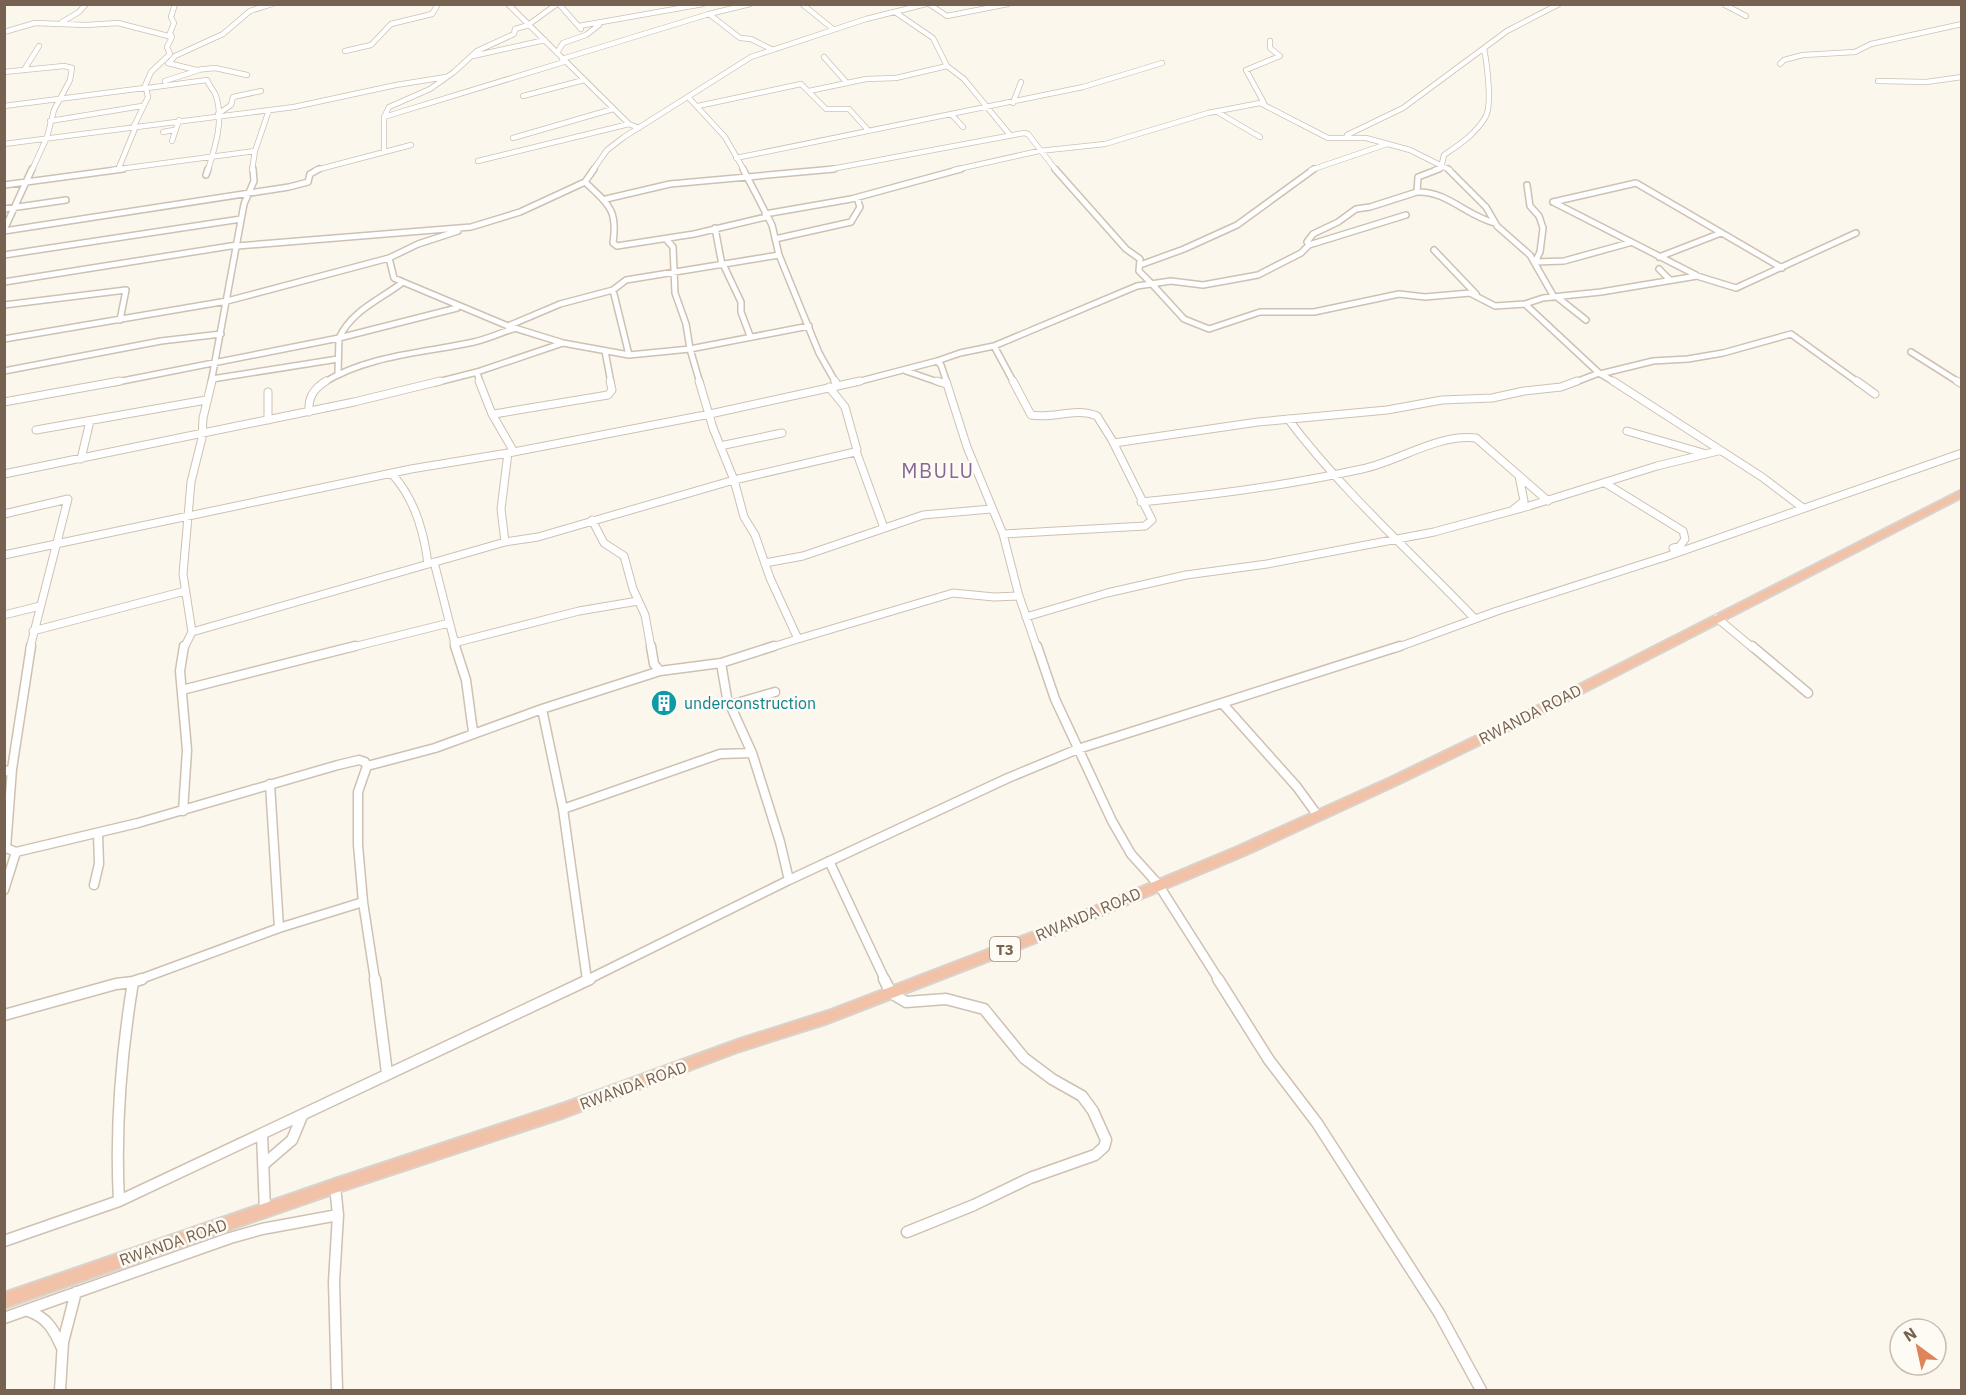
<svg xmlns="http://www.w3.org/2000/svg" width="1966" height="1395" font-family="'IBM Plex Sans',sans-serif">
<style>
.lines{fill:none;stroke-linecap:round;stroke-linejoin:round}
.minor-far4-casing{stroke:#cec1b2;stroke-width:6}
.minor-far3-casing{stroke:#cec1b2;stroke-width:8}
.minor-far2-casing{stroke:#cec1b2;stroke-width:9}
.minor-far1-casing{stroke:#cec1b2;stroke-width:11}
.minor-casing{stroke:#cec1b2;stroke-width:13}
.highway-casing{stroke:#d9d3ce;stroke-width:4}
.minor-far4{stroke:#fff;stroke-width:4.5}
.minor-far3{stroke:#fff;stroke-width:5}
.minor-far2{stroke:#fff;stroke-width:7}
.minor-far1{stroke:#fff;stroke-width:8}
.minor{stroke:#fff;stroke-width:10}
.highway{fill:#f1c2a8;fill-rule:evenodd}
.labels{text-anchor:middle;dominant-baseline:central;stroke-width:5;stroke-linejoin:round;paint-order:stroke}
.shield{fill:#fefbf4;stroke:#a08f81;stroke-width:1.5}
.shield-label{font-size:15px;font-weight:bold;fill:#776150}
.culture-label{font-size:16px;fill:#0d838f;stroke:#fefbf4;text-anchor:start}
.street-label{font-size:16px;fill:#776150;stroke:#fefbf4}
.quarter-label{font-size:20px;letter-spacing:1.5px;fill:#886892;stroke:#fefbf4}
</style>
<rect width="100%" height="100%" fill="#fcf7ed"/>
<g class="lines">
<g class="minor-far4-casing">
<path id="minor-far4" d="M 508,4 L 629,124 L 639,128
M 559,4 L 581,29
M 750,4 L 709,14 L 740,38 L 751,39 L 771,49
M 802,4 L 833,29
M 929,4 L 947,16 L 1008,4
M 1725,5 L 1746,16
M 895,12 L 933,38 L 947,66 L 964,79 L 1010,135
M 62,22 L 79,12 L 86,4
M 528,25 L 557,4
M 579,26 L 703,4
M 4,32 L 35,23 L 86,25 L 118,23 L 172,37
M 345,51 L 371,45 L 391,24 L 432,14 L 438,4
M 557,53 L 563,43 L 586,35 L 599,25
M 473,56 L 545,40
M 824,57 L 847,83
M 562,59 L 709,14
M 168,63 L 196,70 L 215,68 L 247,75
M 169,63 L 175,56 L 223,34 L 250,11 L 272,4
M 1780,64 L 1784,60 L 1803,55 L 1855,52 L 1871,44 L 1962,24
M 24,70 L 39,46
M 4,72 L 64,66 L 72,68 L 70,80 L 54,110 L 47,137 L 32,170
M 165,81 L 199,70
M 1878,81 L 1926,82 L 1962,77
M 140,89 L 207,80 C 209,86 214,90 216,96 C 224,121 215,147 208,170
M 809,91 L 866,79 L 896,78 L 947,66
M 523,96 L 584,80
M 689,98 L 725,137 L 744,170
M 1013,103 L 1021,82
M 1264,103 L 1246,70 L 1280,56 L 1270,48 L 1270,41
M 4,106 L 144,88 L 151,72 L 170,54 L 167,47 L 172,37 L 170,33 L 174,23 L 171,17 L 175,4
M 698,106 L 801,84 L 826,109 L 849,109 L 868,130
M 1219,113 L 1260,137
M 218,114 L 231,105 L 233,97 L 261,91
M 951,114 L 963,127
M 384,117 L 564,62
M 50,121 L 142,106
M 134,126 L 148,97 L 146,88
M 163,132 L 174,130
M 1347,135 L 1403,108 L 1507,31 L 1559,4
M 513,138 L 613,109
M 172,141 L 179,120
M 4,144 L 294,107 L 396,85 L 446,77
M 384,152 L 384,117 L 389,107 L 430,89 L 454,72 L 477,51 L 514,34 L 515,29 L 529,25
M 736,158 L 1083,87 L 1162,63
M 478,161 L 629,124
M 112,170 L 255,151
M 118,170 L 136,126
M 252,170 L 255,151 L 269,110
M 316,170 L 411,145
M 593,170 L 607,150 L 624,137 L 751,57 L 866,19 L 926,4
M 826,170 L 1024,133 L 1028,134 L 1056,170
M 954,170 L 1039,151 L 1105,144 L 1208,113 L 1260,103 L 1328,138 L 1366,138 L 1410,150 L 1450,170
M 1311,170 L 1387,144
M 1435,170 L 1441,168 L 1444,155 C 1460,144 1476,134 1486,116 C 1492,104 1487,63 1484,49"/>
</g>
<g class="minor-far3-casing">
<path id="minor-far3" d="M 743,169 L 772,225 L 779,255 L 819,353 L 836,383
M 1055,169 L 1126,249 L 1140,259 L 1139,271 L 1152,284
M 1448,169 L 1486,207 L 1497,226 L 1530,255 L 1554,297
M 206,175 L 208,169
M 585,182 C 608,204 618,209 613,243 L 617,246 L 694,234 L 766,217
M 4,185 L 123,169
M 1527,185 L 1530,206 L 1539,216 L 1543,228 L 1540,252 L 1535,262 L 1564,261 L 1629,243
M 1417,192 C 1448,191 1466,216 1495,223
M 606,199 L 670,184 L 834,169
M 1553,202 L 1636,183 L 1782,268
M 1553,202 L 1696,275
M 4,209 L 66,200
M 765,214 L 851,199 L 961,169
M 715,228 L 722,265
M 4,230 L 32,169
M 4,231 L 289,187 L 308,182 L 310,174 L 319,169
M 666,239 L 673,247 L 675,293 L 686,324 L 690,349 L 700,383
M 775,239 L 851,222 L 860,207 L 857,198
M 1309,245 L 1307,242 L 1313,234 L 1338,222 L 1356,209 L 1370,207 L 1417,192 L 1418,177 L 1439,169
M 237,246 L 471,227 L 520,212 L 585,182 L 594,169
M 1434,250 L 1476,294
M 4,255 L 241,219
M 1659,257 L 1721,233
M 723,264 L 741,302 L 741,312 L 750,336
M 1140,265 L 1184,249 L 1237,225 L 1314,169
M 1659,269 L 1670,280
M 4,282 L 237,245
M 403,282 L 508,326 L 563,343 L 629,355 L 690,349 L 809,326
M 1152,284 L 1184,319 L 1209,329 L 1260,312 L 1314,312 L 1399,294 L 1425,297 L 1470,293 L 1495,306 L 1525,304
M 613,290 L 629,355
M 1557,297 L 1586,320
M 4,305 L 126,290 L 120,320
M 508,326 L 560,304 L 613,290 L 626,280 L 779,255
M 4,339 L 227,301 L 389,258
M 994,346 L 1014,383
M 605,351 L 611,383
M 1911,352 L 1960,383
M 937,361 L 960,353 L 994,346 L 1137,286 L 1171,281 L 1203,285 L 1258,275 L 1301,253 L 1309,245 L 1406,215
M 4,371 L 161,341 L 221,334
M 906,371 L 941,383
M 477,372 L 480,383
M 338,373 L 339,338 L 457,308
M 1600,374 L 1653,361 L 1688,359 L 1723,353 L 1791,334 L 1859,383
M 212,379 L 338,359
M 112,383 L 339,338 C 352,310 380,300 403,282 L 394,278 L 389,258 L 418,244 L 458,231
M 211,383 L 244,204 L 254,181 L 253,169
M 323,383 C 368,355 423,353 474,342 C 487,339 500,333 513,329
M 434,383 L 477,372 L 563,343
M 853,383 L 937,361 L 941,365 L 947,383
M 1573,383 L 1599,373
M 1616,383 L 1599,373 L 1525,304 L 1543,298 L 1601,292 L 1697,276 L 1736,288 L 1856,233"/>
</g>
<g class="minor-far2-casing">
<path id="minor-far2" d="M 212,381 L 203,418 L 202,438 L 191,482 L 183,574 L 192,632 L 505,542 L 538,537 L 734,480 L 855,452 L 857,450 L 845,407 L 829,387
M 479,381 L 492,414 L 514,452
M 699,381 L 713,428 L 734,480 L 744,517 L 755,535 L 770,578 L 798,639 L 769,648
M 835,381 L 837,385
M 937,381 L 946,384
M 946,381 L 967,447 L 1003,534 L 1019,596 L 1037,648
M 1613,381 L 1762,477 L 1803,508
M 1857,381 L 1875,394
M 1957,381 L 1962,384
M 268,392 L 268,420
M 4,402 L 120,381
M 309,412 C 308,398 313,389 326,381
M 494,414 L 608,395 L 612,390 L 610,381
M 1288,419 C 1343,492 1412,553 1475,619
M 36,430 L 206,400
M 1627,431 L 1703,453
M 1114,443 L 1258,422 L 1387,410 L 1442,400 L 1492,398 L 1524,391 L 1561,387 L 1577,381
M 720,446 L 782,433
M 856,451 L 884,528
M 81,459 L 90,421
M 4,474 L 354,402 L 440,381
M 392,474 C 415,499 424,531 428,564
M 1605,483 L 1683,531 L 1685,539 L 1680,546 L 1673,548 L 1676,553
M 1141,502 C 1215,495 1289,485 1362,469 C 1400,461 1436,434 1476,438 L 1548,501
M 1514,509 L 1524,501 L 1519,476
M 4,514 L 68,499 L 30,648
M 592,520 L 604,543 L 624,556 L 633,589 L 645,615 L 651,648
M 1003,534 L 1145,526 L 1152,520 L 1112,440 L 1097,416 C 1075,407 1054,419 1031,415 L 1013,381
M 505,542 L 501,509 L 508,453
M 4,555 L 411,469 L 508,453 L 710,414 L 860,381
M 434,562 L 456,648
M 765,563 L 803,556 L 923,515 L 991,509
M 4,615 L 40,606
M 1026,617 L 1107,593 L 1186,575 L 1267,564 L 1434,532 L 1529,506 L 1657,466 L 1718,451
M 1717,618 L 1753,648
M 33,631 L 185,591
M 798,639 L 953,593 L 994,597 L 1019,596
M 454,643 L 579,611 L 638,601
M 184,648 L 192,632
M 349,648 L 449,623
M 1396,648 L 1497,611 L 1668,556 L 1962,453"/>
</g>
<g class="minor-far1-casing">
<path id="minor-far1" d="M 455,646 L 466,680 L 473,732
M 651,646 L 654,664 L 660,671 L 721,663
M 774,646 L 721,663 L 727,698 L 752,753 L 780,842 L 789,880
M 1037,646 L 1055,699 L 1112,821 L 1131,854 L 1158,884 L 1219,980
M 1752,646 L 1808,693
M 182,690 L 355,646
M 1222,703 L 1297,787 L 1318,816
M 730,705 L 775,692
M 542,709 L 660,671
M 367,766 L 435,748 L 542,709 L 563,809 L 587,980
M 12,769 L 6,848 L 16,852 L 138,823 L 338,765 L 359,760 L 365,762 L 367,766 L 358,792 L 358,845 L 363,902 L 375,980
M 4,772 L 12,769 L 31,646
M 270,784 L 279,928
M 563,809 L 720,754 L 752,753
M 183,811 L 187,750 L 180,671 L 184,646
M 829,861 L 885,980
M 94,885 L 99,864 L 98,834
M 4,890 L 16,852
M 138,980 L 279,928 L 363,902
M 587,980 L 789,880 L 1008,778 L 1078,749 L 1400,646"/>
</g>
<g class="minor-casing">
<path id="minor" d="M 375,979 L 387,1073
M 884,979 L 891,993 L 906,1002 L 946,999 L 984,1009 L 1024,1058 L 1052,1079 L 1082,1096 L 1093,1111 L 1106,1140 L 1104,1147 L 1095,1155 L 1030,1178 L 974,1205 L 907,1232
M 1218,979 L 1269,1060 L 1317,1123 L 1439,1313 L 1481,1390
M 4,1015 L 116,984 L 133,982
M 262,1134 L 265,1211
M 264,1164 L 292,1140 L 302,1116
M 335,1186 L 338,1215 L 334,1282 L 337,1390
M 119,1201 C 115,1127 121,1055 133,982 L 142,979
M 4,1241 L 119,1201 L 590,979
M 28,1311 C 47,1317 54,1330 62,1348
M 4,1318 L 230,1238 L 262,1229 L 338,1215
M 60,1390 L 63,1342 L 76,1292"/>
</g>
<g class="highway-casing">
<path id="highway" d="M 1962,490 L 1962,497 L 1524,723 L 1398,784 L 1245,855 L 1047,938 L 828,1023 L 740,1051 L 565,1117 L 335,1193 L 4,1308 L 4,1293 L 335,1179 L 565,1103 L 740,1039 L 828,1011 L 1039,930 L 1237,847 L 1390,778 L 1516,717 Z"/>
</g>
<use href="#minor-far4" class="minor-far4"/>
<use href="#minor-far3" class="minor-far3"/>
<use href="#minor-far2" class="minor-far2"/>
<use href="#minor-far1" class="minor-far1"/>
<use href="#minor" class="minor"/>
<use href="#highway" class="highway"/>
</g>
<defs>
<g id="building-disc" transform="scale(1.35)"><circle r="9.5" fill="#0f9aa8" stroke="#fefbf4"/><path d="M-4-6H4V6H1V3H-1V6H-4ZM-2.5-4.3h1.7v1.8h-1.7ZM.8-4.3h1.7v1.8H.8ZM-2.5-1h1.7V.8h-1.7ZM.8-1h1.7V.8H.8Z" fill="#fff"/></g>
</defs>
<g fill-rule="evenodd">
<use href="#building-disc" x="664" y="703"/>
</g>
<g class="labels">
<rect class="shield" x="990" y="937" width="30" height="24" rx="4.5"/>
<g class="shield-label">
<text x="1005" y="949">T3</text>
</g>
<g class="culture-label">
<text x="684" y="703">underconstruction</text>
</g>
<g class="street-label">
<text transform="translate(1530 714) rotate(-27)">RWANDA ROAD</text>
<text transform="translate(1088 914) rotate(-23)">RWANDA ROAD</text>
<text transform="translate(633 1085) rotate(-20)">RWANDA ROAD</text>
<text transform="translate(173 1242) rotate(-19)">RWANDA ROAD</text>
</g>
<g class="quarter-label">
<text x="938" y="470">MBULU</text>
</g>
</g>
<rect width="1966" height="1395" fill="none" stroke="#776150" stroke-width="12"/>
<g transform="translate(1918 1347) rotate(327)"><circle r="28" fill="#fefbf4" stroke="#c8bdb2" stroke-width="1.5"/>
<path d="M0-4.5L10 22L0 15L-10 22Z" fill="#dd845b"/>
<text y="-9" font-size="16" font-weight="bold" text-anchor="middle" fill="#776150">N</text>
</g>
</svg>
